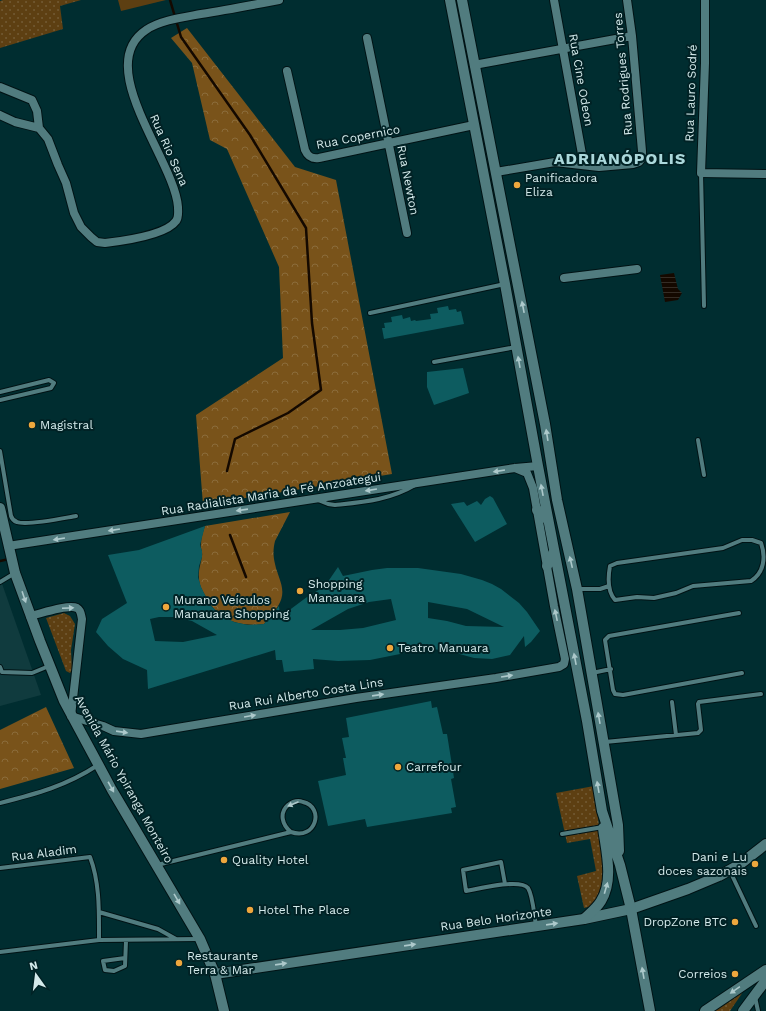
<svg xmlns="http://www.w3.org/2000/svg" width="766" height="1011" font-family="'Work Sans',sans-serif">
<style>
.built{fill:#103b3e}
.grass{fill:url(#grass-dots)}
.forest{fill:url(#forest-crowns)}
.pitch{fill:#5d3f12}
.water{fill:url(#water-rules)}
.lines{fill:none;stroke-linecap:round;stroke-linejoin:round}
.stream{stroke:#140900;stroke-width:2.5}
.building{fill:#0d5c60;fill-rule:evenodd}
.service-casing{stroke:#001315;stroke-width:6}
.minor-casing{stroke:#001315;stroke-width:10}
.tertiary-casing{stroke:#001315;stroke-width:12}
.secondary-casing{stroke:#001315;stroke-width:12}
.service{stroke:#517c7f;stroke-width:4}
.minor{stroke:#517c7f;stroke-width:8}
.tertiary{stroke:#517c7f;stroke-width:10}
.secondary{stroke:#517c7f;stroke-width:10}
.oneway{fill:#adc9cb}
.poi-dot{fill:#eea73d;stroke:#012225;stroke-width:1.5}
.labels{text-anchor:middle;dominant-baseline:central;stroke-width:4;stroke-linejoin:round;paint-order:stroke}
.street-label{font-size:12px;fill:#d4eaeb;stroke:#012225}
.poi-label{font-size:12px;fill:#d4eaeb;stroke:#012225;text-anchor:start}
.district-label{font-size:16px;font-weight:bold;letter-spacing:1px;fill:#abd8db;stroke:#012225}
</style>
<defs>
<pattern id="grass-dots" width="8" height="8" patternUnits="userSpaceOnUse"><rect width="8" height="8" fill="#5d3f12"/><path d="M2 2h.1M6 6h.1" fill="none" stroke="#735b35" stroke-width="1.8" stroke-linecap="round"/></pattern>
<pattern id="forest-crowns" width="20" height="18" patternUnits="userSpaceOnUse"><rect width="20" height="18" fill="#79531a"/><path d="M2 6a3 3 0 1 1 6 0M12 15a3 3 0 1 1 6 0" fill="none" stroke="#8b6c3b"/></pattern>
<pattern id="water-rules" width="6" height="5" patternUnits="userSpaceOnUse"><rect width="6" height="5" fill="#140900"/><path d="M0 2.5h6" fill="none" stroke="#352d25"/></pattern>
</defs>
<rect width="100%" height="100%" fill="#002d30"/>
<path class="built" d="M 0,578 L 41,695 L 0,706 Z"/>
<path class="grass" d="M 3,0 L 81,0 L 60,6 L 63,29 L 0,48 L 0,1 Z
M 64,613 L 70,616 L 75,624 L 71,650 L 72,670 L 70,673 L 66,671 L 46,618 Z
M 594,786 L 606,882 L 597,905 L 584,908 L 577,876 L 596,871 L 590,839 L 567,843 L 556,793 Z
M 745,989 L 730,1011 L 713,1011 Z"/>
<path class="forest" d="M 187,28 L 295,167 L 336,180 L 392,474 L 203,505 L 196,415 L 283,358 L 279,267 L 227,149 L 210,140 L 192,63 L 171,38 Z
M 290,512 L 275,541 C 273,549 273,556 275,564 C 278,579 288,590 278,606 C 275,612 269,618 264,624 C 238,627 217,620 205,595 C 202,590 199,584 199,578 C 198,570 201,564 202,556 C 203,552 200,548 201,544 C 201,538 203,532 205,526 Z
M 46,707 L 74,768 L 0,789 L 0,730 Z"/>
<path class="pitch" d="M 118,0 L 166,0 L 121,11 Z"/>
<path class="water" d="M 674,273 L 678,289 L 682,293 L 678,300 L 665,302 L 660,275 Z"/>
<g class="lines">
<path class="stream" d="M 170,0 L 181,37 L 250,135 L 306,228 L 312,323 L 321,390 L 288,413 L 235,439 L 227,471
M 230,535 L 246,577
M 0,561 L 9,559"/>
</g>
<path class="building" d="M 448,306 L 449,310 L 456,309 L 457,312 L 461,311 L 464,324 L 384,339 L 382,328 L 385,328 L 384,323 L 392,322 L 391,317 L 402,315 L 403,319 L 410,317 L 411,321 L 415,320 L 416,321 L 431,319 L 430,314 L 438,313 L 437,308 Z
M 463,368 L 469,393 L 434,405 L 427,387 L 427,372 Z
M 490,496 L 493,498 L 507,524 L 475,542 L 451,504 L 464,502 L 467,506 L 477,501 L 481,505 L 485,499 Z
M 205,526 L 200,545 L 202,551 L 202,557 L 199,566 L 198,577 L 201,587 L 210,605 L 221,615 L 234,622 L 248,625 L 264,624 L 279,606 L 280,617 L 307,597 L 325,586 L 338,567 L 343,576 L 372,570 L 387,568 L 418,568 L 461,574 L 482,580 L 492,584 L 501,589 L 519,603 L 527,612 L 540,631 L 531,642 L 525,647 L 524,636 L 510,655 L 492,659 L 474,658 L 445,650 L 425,649 L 370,660 L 338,661 L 313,659 L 314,669 L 284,672 L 282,660 L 276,660 L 275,650 L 148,689 L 147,670 L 123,659 L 108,646 L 96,632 L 102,619 L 127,603 L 108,555 L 139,550 ZM 391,599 L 396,620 L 363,628 L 340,630 L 311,630 L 348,609 L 369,602 ZM 428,602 L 467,609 L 504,627 L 466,626 L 447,621 L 428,618 ZM 159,617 L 175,617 L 192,621 L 217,635 L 183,642 L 155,641 L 150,619 Z
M 431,701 L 432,708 L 437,707 L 443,734 L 447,734 L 454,778 L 451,779 L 456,807 L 451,808 L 452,813 L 367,827 L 365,819 L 328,826 L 318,781 L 346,775 L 343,758 L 346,758 L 342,738 L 349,737 L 346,718 Z"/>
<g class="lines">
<g class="service-casing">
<path id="service" d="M 701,173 L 704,306
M 370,313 L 505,284
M 434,362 L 516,347
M 0,392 L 49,380 L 54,383 L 51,388 L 0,400
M 698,440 L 704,475
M 0,451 L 11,516 C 12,519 14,521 17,522 C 27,526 64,518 76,516
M 318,500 L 328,504 L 335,505 C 363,502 390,500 415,485
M 742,540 L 752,540 L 761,543 C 766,557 764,573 751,581 L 693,586 L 676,593 L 654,598 L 637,597 L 615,600 C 607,591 608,577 610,566 L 617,563 L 723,548 Z
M 0,582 L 15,573
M 578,589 L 600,589 L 609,586
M 739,613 L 609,636 L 605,640 L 613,690 L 615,694 L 623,695 L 742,673
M 0,667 L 2,672 L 32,673 L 49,666
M 592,673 L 611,669
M 672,702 L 676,735
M 605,742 L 698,733 L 701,730 L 698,704 L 699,702 L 761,694
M 0,803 C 36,794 66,786 98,765
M 562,834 L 603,827
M 157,865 L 291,832 C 316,841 325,807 303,802 C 298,800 292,802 288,805 C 279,813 282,825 291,832
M 0,868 L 90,857 C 100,883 99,913 99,940
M 730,871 L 756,926
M 505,884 L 501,862 L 463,870 L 466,891 C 477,889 520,878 528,888 C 533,896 534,915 536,925
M 99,912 L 158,929 L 176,939
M 0,952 L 99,940 L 199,939
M 125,958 L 103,961 L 105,970 L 114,971 L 125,966 L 126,941
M 755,997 L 758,1011"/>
</g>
<g class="minor-casing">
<path id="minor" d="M 554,0 L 584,165
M 705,0 L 705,63 L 701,173 L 766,174
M 367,38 L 407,233
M 474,65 L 632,36
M 287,71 L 305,150 C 308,157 312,159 319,158 L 474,125
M 0,87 L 32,100 L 37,111 L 39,128 L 48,139 L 58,165 L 66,183 L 74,213 L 81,227 L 91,237 L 97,242 L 105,243 C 122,241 166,235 176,221 C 179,217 178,212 178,207 C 175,161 92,66 146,30 C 160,20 185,17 201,14 C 227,10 253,5 279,0
M 0,115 L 15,122 L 39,128
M 496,172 L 555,162 L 599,167 L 633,164 L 639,162 L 642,158 L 642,151 L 632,36 L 627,0
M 564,278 L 637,269
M 8,546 L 515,468 L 538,466
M 30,616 C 40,614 68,604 77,608 C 81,610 81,615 82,619 L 71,716 L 103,726 L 114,731 L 141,734 L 356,698 L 496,678 L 559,667 L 564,664 L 565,659 L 554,606 L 533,488 L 527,473 L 515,468"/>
</g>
<g class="tertiary-casing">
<path id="tertiary" d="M 215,974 L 584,919 L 631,909 L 688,889 L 719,876 L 739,865 L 766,844"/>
</g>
<g class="secondary-casing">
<path id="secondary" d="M 450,0 L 505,284 L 538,466 L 587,721 L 602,811 L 620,865 L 631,909 L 650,1011
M 462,0 L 545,424 L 557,500 L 577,589 L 618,825 L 619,851
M 0,508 L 15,573 L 40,641 L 64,701 L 112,790 L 200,939 L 215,974 L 224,1011
M 537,510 L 548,520
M 547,566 L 554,551
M 584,919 C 589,914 597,908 601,901 C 614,880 606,851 603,828
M 705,1011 L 766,970
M 743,1011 L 766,980"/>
</g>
<use href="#service" class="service"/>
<use href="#minor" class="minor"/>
<use href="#tertiary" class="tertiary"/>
<use href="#secondary" class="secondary"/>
</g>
<defs><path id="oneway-solid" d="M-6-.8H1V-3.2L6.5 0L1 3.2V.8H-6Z"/></defs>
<g class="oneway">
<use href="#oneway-solid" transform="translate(523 307) rotate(-101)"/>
<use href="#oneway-solid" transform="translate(519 362) rotate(-100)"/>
<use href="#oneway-solid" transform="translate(547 435) rotate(-99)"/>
<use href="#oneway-solid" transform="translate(499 471) rotate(171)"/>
<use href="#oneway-solid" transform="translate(371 490) rotate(171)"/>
<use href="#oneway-solid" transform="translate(542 490) rotate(-101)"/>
<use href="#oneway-solid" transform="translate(242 510) rotate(172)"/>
<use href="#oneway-solid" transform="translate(114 530) rotate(171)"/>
<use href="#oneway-solid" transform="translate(59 539) rotate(171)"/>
<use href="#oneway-solid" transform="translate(571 562) rotate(-103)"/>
<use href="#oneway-solid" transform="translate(24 597) rotate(71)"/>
<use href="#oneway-solid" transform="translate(68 608) rotate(-3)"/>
<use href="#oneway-solid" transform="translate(556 615) rotate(-102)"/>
<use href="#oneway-solid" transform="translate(575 659) rotate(-101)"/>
<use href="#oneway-solid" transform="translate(507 676) rotate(-9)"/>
<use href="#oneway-solid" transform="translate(378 695) rotate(-8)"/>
<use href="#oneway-solid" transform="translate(250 716) rotate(-10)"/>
<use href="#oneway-solid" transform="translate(599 718) rotate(-100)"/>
<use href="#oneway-solid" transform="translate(122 732) rotate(8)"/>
<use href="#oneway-solid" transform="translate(111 787) rotate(61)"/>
<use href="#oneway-solid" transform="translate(598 787) rotate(-100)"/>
<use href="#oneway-solid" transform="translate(293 804) rotate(157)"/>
<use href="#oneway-solid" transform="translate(606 888) rotate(-74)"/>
<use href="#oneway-solid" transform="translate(177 899) rotate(60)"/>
<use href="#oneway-solid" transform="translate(552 924) rotate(-8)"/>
<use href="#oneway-solid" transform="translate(410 945) rotate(-8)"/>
<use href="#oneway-solid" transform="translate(281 964) rotate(-8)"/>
<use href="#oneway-solid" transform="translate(643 973) rotate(-100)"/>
<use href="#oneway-solid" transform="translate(735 990) rotate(145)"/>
</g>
<g class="poi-dot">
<circle cx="517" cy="185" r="4"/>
<circle cx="32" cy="425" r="4"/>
<circle cx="300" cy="591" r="4"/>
<circle cx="166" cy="607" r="4"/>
<circle cx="390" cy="648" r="4"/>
<circle cx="398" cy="767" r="4"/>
<circle cx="224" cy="860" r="4"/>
<circle cx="755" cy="864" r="4"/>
<circle cx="250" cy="910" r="4"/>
<circle cx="735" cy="922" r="4"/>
<circle cx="179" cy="963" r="4"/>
<circle cx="735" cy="974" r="4"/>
</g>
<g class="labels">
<g class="street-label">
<text transform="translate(623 74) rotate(-95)">Rua Rodrigues Torres</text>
<text transform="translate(581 80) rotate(80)">Rua Cine Odeon</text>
<text transform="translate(691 93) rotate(-88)">Rua Lauro Sodré</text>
<text transform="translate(358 137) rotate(-11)">Rua Copernico</text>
<text transform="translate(169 150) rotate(66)">Rua Rio Sena</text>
<text transform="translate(408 180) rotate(79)">Rua Newton</text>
<text transform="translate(271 494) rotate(-9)">Rua Radialista Maria da Fé Anzoategui</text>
<text transform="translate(306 694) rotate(-9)">Rua Rui Alberto Costa Lins</text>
<text transform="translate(124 779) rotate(61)">Avenida Mário Ypiranga Monteiro</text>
<text transform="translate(44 853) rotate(-7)">Rua Aladim</text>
<text transform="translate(496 919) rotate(-8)">Rua Belo Horizonte</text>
</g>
<g class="poi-label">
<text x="525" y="178">Panificadora<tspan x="525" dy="14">Eliza</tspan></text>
<text x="40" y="425">Magistral</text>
<text x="308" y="584">Shopping<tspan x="308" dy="14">Manauara</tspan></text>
<text x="174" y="600">Murano Veículos<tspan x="174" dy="14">Manauara Shopping</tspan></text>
<text x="398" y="648">Teatro Manuara</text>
<text x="406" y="767">Carrefour</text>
<text x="747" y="857" text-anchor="end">Dani e Lu<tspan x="747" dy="14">doces sazonais</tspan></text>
<text x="232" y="860">Quality Hotel</text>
<text x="258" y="910">Hotel The Place</text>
<text x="727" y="922" text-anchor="end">DropZone BTC</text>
<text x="187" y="956">Restaurante<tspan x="187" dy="14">Terra &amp; Mar</tspan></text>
<text x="727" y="974" text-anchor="end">Correios</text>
</g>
<g class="district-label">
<text x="620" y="158">ADRIANÓPOLIS</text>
</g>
</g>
<g transform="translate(36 975) rotate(346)" stroke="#012225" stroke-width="3" paint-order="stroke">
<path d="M0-3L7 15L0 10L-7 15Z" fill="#d4eaeb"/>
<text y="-6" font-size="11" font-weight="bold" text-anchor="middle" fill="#d4eaeb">N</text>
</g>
</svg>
